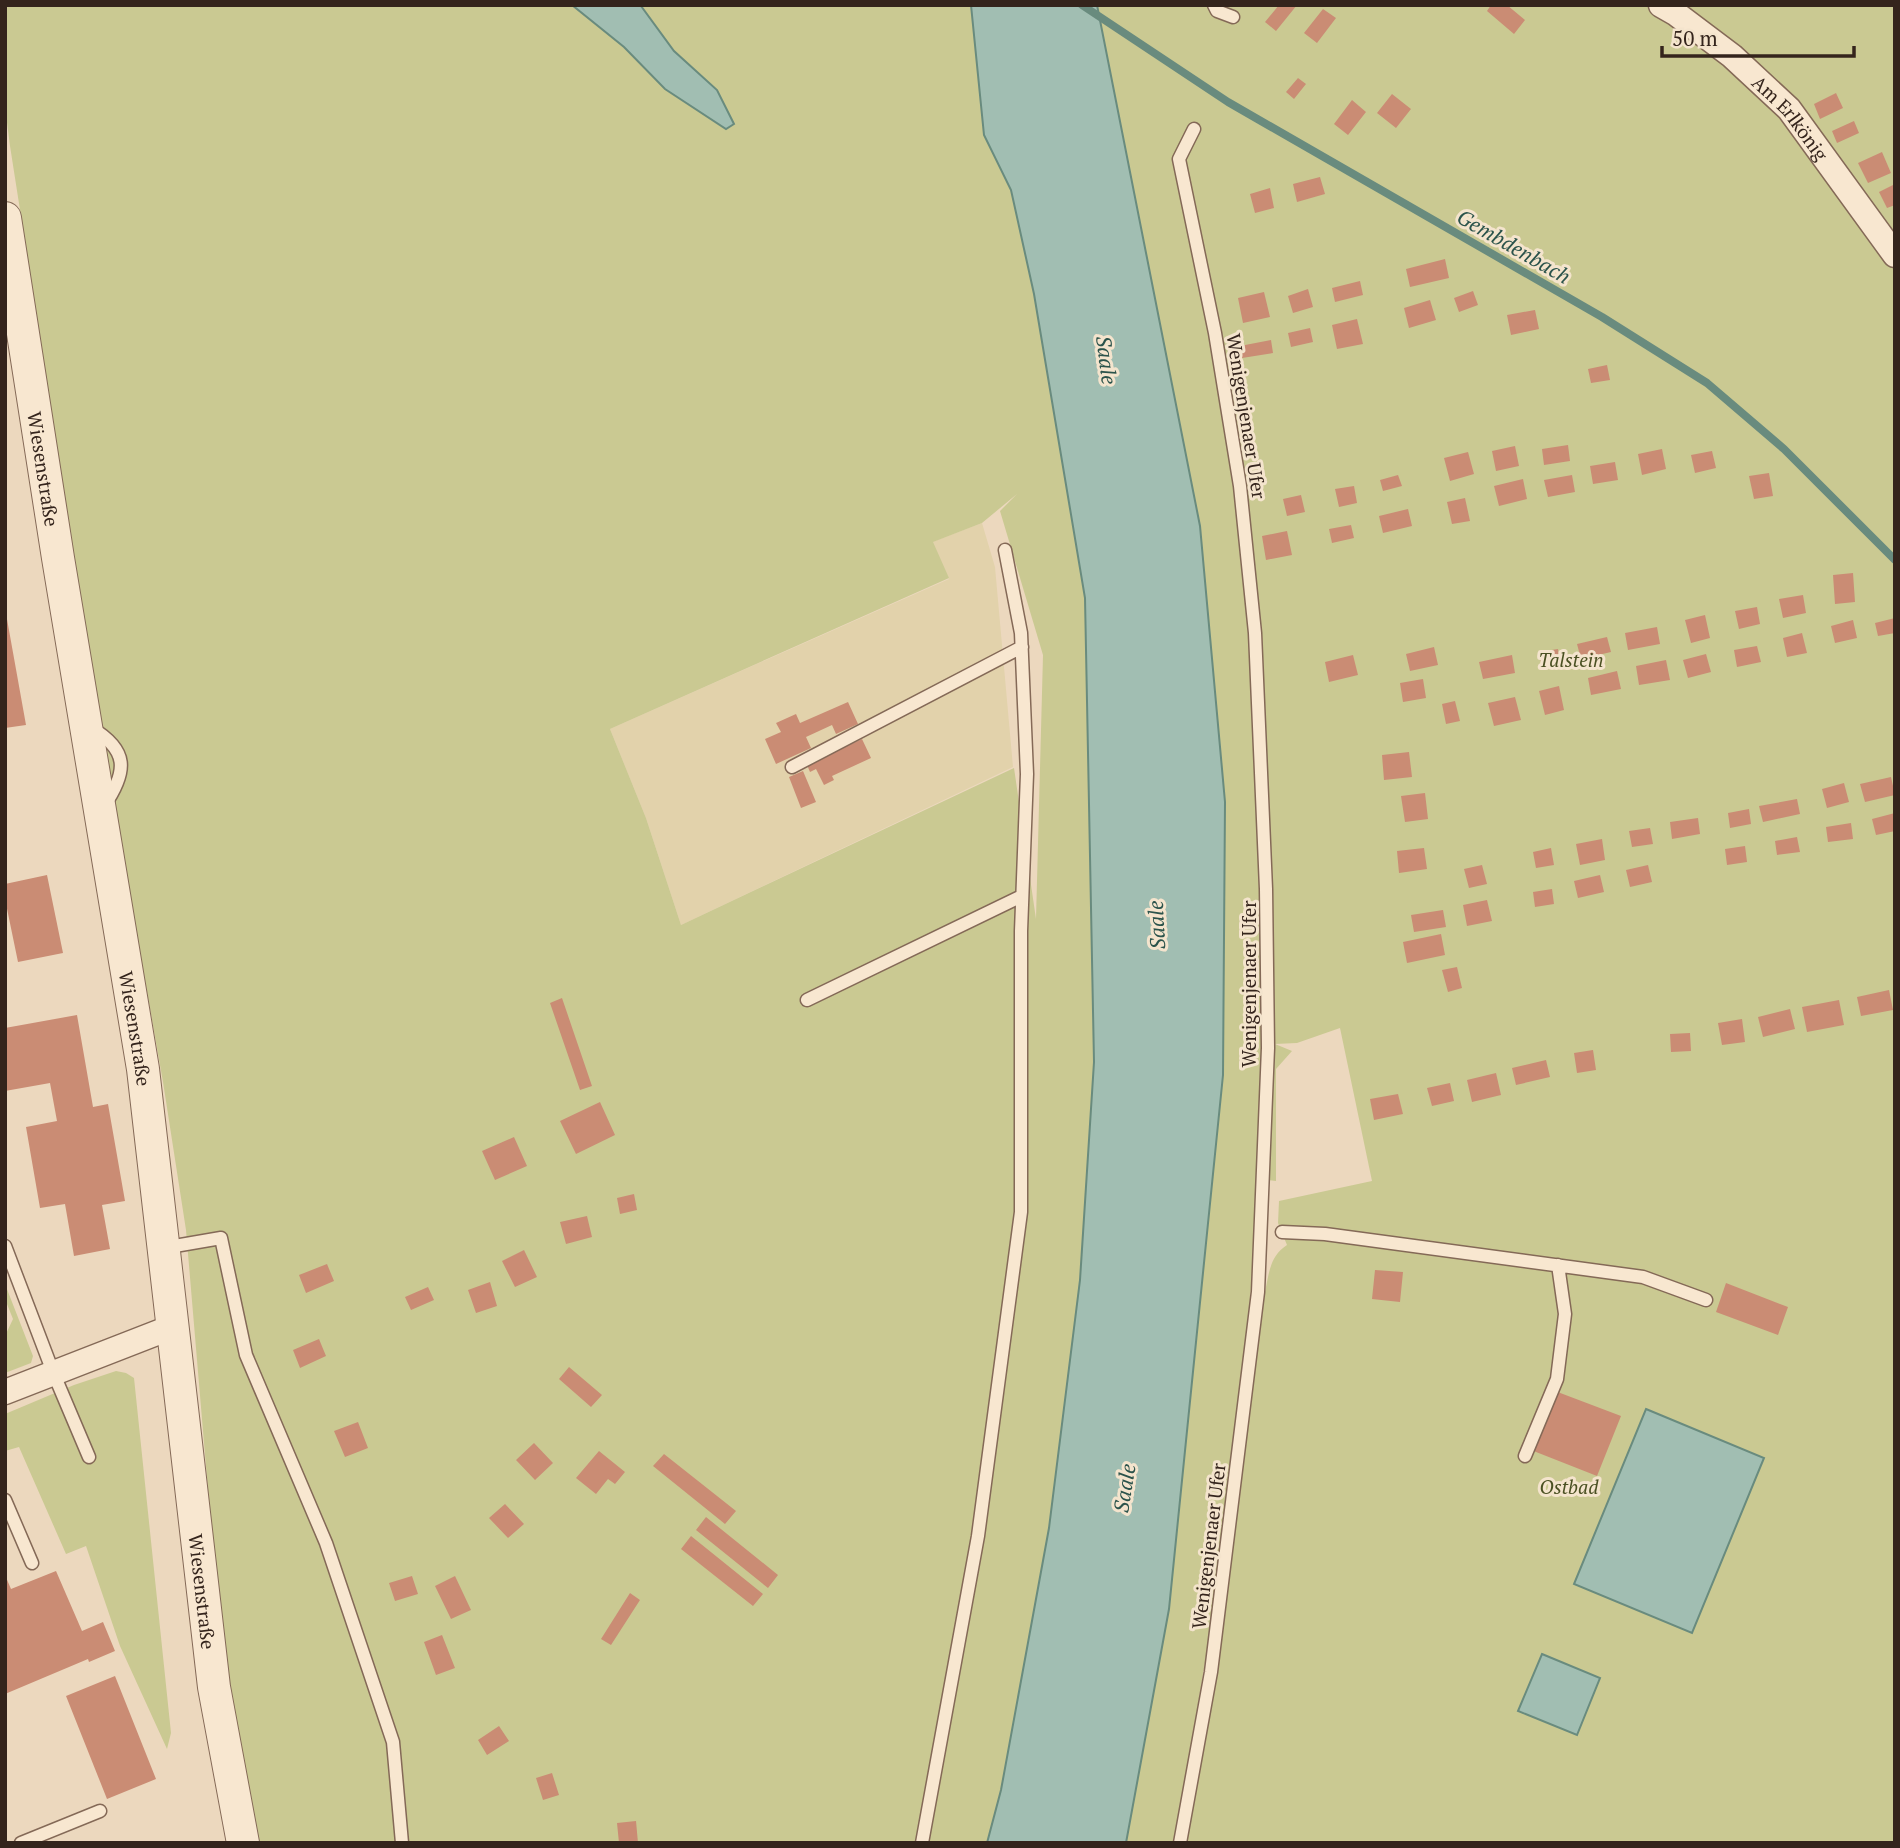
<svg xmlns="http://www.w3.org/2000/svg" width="1900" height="1848" font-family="'PT Serif',serif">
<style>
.farmland{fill:#e2d2ab}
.green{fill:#cac992;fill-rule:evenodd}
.water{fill:#a1beb2;stroke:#698b7e;stroke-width:2}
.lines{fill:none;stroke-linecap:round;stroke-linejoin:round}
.stream{stroke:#698b7e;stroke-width:8}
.building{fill:#ca8c74}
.service-casing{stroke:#846957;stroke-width:15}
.minor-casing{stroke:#846957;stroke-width:27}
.tertiary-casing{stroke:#846957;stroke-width:34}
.service{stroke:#f8e7d0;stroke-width:12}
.minor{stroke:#f8e7d0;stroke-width:24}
.tertiary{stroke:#f8e7d0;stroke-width:32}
.labels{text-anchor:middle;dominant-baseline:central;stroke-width:6;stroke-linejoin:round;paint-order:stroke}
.street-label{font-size:19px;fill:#34241c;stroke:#f4e4cd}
.park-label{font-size:19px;font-style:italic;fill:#4a5022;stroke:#f4e4cd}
.water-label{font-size:21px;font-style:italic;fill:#2b534b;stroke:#f4e4cd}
</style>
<rect width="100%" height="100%" fill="#ecd8be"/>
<path class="farmland" d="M 982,523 L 995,567 L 1013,767 L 681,925 L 646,818 L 610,729 L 949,579 L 932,542 Z"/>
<path class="green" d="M 5,5 L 572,5 L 624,47 L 665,89 L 726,129 L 734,124 L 717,90 L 674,51 L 641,6 L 636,5 L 971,5 L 984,135 L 1011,190 L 1034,294 L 1085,598 L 1094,1062 L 1080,1280 L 1049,1528 L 1001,1790 L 987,1843 L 259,1843 L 233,1707 L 213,1549 L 186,1230 L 163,1082 L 108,772 L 10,146 L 5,107 ZM 1017,494 L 1000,511 L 1043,655 L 1036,919 L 1014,768 L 681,925 L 646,818 L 610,729 L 949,578 L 933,542 L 982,523 Z
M 1097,5 L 1895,5 L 1895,1843 L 1186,1843 L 1217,1673 L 1265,1292 C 1269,1273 1270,1256 1287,1245 L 1278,1223 L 1279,1201 L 1372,1181 L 1340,1028 L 1297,1043 L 1275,1044 L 1292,1051 L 1276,1069 L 1276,1181 L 1258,1179 C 1247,1401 1215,1624 1173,1843 L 1126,1843 L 1169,1609 L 1223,1075 L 1200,526 Z
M 5,1284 L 33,1356 L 31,1363 L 5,1373 L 5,1336 L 13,1319 L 5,1299 Z
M 116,1371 L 126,1373 L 134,1378 L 171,1733 L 167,1749 L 120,1646 L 86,1546 L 66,1554 L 19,1447 L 5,1451 L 5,1414 L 74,1385 Z"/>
<path class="water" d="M 572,5 L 641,6 L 674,51 L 717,90 L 734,124 L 726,129 L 665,89 L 624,47 Z
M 971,5 L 1097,5 L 1200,526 L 1225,802 L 1223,1075 L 1169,1609 L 1126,1843 L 987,1843 L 1001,1790 L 1049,1528 L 1080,1280 L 1094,1062 L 1085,598 L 1034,294 L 1011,190 L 984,135 Z
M 1646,1409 L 1764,1458 L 1692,1633 L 1574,1584 Z
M 1542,1654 L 1600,1678 L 1577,1735 L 1518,1711 Z"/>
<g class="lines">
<path class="stream" d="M 1082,5 L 1228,102 L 1602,317 L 1707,383 L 1784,449 L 1895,560"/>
</g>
<path class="building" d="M 1279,5 L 1297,5 L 1276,31 L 1265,22 Z
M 1491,5 L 1507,5 L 1525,20 L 1514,34 L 1487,11 Z
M 1323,9 L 1336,18 L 1317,43 L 1304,33 Z
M 1298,78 L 1306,84 L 1294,99 L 1286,92 Z
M 1836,93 L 1843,108 L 1820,119 L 1814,104 Z
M 1392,94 L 1411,109 L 1396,128 L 1377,113 Z
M 1352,100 L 1366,112 L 1348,135 L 1334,124 Z
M 1854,121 L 1859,133 L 1837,143 L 1832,131 Z
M 1882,152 L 1891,173 L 1868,183 L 1858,163 Z
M 1320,177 L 1325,194 L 1297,202 L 1293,184 Z
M 1895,184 L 1895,205 L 1887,208 L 1879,192 Z
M 1270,188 L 1274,208 L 1255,213 L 1250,194 Z
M 1445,259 L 1449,278 L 1410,287 L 1406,269 Z
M 1360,281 L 1363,295 L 1335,302 L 1332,288 Z
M 1308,289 L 1313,307 L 1293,313 L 1288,296 Z
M 1473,291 L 1478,305 L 1459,312 L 1454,298 Z
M 1264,292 L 1270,317 L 1243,323 L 1238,298 Z
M 1430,300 L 1436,320 L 1409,328 L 1404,308 Z
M 1535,310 L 1539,329 L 1511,335 L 1507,315 Z
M 1357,319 L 1363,344 L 1337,349 L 1332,325 Z
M 1310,328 L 1313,342 L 1291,347 L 1288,333 Z
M 1271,340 L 1273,353 L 1242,358 L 1240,346 Z
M 1607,365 L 1610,380 L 1591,383 L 1588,369 Z
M 1568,445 L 1570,461 L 1544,465 L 1542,449 Z
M 1515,446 L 1519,466 L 1496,471 L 1492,451 Z
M 1662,449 L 1666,469 L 1642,475 L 1638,454 Z
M 1712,451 L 1716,468 L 1695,473 L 1691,455 Z
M 1468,452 L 1474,474 L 1450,481 L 1444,458 Z
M 1615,462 L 1618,480 L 1593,484 L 1590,466 Z
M 1769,473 L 1773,496 L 1754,499 L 1749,476 Z
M 1398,475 L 1402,486 L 1383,491 L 1380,480 Z
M 1572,475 L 1575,492 L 1548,497 L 1544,480 Z
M 1523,479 L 1527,499 L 1499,506 L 1494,486 Z
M 1354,486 L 1357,503 L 1339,507 L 1335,489 Z
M 1301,495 L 1305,512 L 1287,516 L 1283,499 Z
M 1465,498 L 1470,521 L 1452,524 L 1447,502 Z
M 1408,509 L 1412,526 L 1383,533 L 1379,516 Z
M 1351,525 L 1354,538 L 1332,543 L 1329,529 Z
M 1287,531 L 1292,555 L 1266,560 L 1262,536 Z
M 1853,573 L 1855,602 L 1835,604 L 1833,575 Z
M 1803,595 L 1806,613 L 1783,618 L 1779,599 Z
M 1757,607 L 1760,624 L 1739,629 L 1735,611 Z
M 5,608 L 26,725 L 5,728 Z
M 1705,615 L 1710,638 L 1691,643 L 1685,620 Z
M 1895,618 L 1895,633 L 1878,636 L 1875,623 Z
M 1853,620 L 1857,638 L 1835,643 L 1831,626 Z
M 1657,627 L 1660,644 L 1628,650 L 1625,633 Z
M 1802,633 L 1807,653 L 1787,657 L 1783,638 Z
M 1607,637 L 1611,652 L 1581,659 L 1577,644 Z
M 1757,646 L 1761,662 L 1737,667 L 1734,650 Z
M 1434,647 L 1438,665 L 1410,671 L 1406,654 Z
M 1558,649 L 1560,666 L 1542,668 L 1539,652 Z
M 1706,654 L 1711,672 L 1688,678 L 1683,660 Z
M 1353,655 L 1358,675 L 1329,682 L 1325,662 Z
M 1512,655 L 1515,673 L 1483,679 L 1479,662 Z
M 1666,660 L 1670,680 L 1639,685 L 1636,666 Z
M 1617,671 L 1621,689 L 1591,695 L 1588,678 Z
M 1423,679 L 1426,698 L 1403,702 L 1400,683 Z
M 1559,686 L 1564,710 L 1545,715 L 1539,691 Z
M 1515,697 L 1521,720 L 1494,726 L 1488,703 Z
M 1455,701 L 1460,721 L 1446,724 L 1442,704 Z
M 848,702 L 858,724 L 836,734 L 832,725 L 806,737 L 811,748 L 776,764 L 765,739 L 781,732 L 776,723 L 796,714 L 800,723 Z
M 862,739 L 871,758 L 832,776 L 834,780 L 824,785 L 816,769 L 810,772 L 807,765 Z
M 1409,752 L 1412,777 L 1384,780 L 1382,755 Z
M 803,771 L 816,802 L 801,808 L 789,777 Z
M 1891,777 L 1895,795 L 1865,802 L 1860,784 Z
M 1844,783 L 1849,802 L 1827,808 L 1822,789 Z
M 1425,793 L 1428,819 L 1405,822 L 1401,796 Z
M 1797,799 L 1800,814 L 1763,822 L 1759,806 Z
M 1749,809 L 1751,824 L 1730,828 L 1728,813 Z
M 1895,813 L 1895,831 L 1876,835 L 1872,819 Z
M 1698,818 L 1700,834 L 1672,839 L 1670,822 Z
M 1851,823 L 1853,839 L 1828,842 L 1826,827 Z
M 1650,828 L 1653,844 L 1632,847 L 1629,831 Z
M 1797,837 L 1800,852 L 1777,855 L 1775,841 Z
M 1602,839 L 1605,860 L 1580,865 L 1576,844 Z
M 1745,846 L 1747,862 L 1727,865 L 1725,849 Z
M 1424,848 L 1427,869 L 1399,873 L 1397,851 Z
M 1551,848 L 1554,865 L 1536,868 L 1533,852 Z
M 1482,865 L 1487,884 L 1469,888 L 1464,869 Z
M 1648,865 L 1652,882 L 1630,887 L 1626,870 Z
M 47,875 L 63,953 L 18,962 L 5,899 L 5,884 Z
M 1600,875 L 1604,892 L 1578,898 L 1574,881 Z
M 1552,889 L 1554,904 L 1535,907 L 1533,892 Z
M 1487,900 L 1492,921 L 1467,926 L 1463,905 Z
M 1443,910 L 1446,927 L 1414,932 L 1411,915 Z
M 1441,934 L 1445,955 L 1407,963 L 1403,942 Z
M 1457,967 L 1462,988 L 1448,992 L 1442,970 Z
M 1889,990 L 1893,1010 L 1861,1016 L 1857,997 Z
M 562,998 L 592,1086 L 580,1090 L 550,1003 Z
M 1839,1000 L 1844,1025 L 1807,1032 L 1802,1007 Z
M 1790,1009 L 1795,1029 L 1763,1037 L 1758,1017 Z
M 77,1015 L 93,1107 L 108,1104 L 125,1201 L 102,1205 L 110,1249 L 74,1256 L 65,1204 L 40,1208 L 26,1127 L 57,1121 L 50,1083 L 5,1091 L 5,1028 Z
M 1742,1019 L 1745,1042 L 1722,1045 L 1718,1023 Z
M 1690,1033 L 1691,1051 L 1671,1052 L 1670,1034 Z
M 1593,1050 L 1596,1070 L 1577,1073 L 1574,1053 Z
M 1546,1060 L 1550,1077 L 1516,1085 L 1512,1068 Z
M 1496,1073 L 1501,1095 L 1472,1102 L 1467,1080 Z
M 1450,1083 L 1454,1101 L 1432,1106 L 1427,1088 Z
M 1398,1094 L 1403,1114 L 1374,1120 L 1370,1099 Z
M 600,1102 L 615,1135 L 576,1154 L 560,1121 Z
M 514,1137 L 527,1166 L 495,1180 L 482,1151 Z
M 634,1194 L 637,1210 L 620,1214 L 617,1198 Z
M 587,1216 L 592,1237 L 566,1244 L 560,1222 Z
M 524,1250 L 537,1277 L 515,1287 L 502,1261 Z
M 327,1264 L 334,1281 L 306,1293 L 299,1275 Z
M 1375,1270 L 1403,1272 L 1400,1302 L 1372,1299 Z
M 490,1282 L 497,1306 L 476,1313 L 468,1290 Z
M 1726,1283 L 1788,1307 L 1778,1335 L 1716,1312 Z
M 428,1287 L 434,1300 L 411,1310 L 405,1297 Z
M 319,1339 L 326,1356 L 300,1368 L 293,1350 Z
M 569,1367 L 602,1395 L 591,1407 L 559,1379 Z
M 1555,1391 L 1621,1416 L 1597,1476 L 1531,1450 Z
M 358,1422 L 368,1448 L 345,1457 L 334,1431 Z
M 534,1443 L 553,1463 L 535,1480 L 516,1460 Z
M 599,1451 L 625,1472 L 615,1484 L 608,1479 L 596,1494 L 576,1478 Z
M 664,1454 L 736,1511 L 725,1524 L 653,1466 Z
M 505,1504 L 524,1524 L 508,1538 L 489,1518 Z
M 706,1517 L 778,1575 L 768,1588 L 696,1530 Z
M 691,1536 L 763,1594 L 753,1606 L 681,1549 Z
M 56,1571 L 82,1631 L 103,1622 L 115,1651 L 89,1662 L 88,1659 L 5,1694 L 5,1575 L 11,1589 Z
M 412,1576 L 418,1594 L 395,1601 L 389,1583 Z
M 455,1576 L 471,1610 L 451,1619 L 435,1586 Z
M 630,1593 L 640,1600 L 611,1645 L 601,1639 Z
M 442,1635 L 455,1668 L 436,1675 L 424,1642 Z
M 115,1676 L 156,1779 L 107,1799 L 66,1696 Z
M 499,1726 L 509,1741 L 487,1755 L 478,1740 Z
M 552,1773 L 559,1795 L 543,1800 L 536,1778 Z
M 636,1821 L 638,1843 L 619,1843 L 617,1823 Z"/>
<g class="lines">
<g class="service-casing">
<path id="service" d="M 1214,5 L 1217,11 L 1233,17
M 90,727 C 129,750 128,771 104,806
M 792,767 L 1022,647
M 807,1000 L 1022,896
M 1282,1232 L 1325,1234 L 1643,1277 L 1706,1300
M 5,1246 L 53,1372 L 89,1457
M 163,1248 L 221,1238 L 246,1355 L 326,1543 L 393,1742 L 402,1843
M 1525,1456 L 1557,1379 L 1565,1314 L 1558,1265
M 5,1500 L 32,1563
M 21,1843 L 100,1811
M 922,1843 L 978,1536 L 1021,1212 L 1021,931 L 1027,774 L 1021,633 L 1005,550
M 1180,1843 L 1211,1672 L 1258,1292 L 1268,1048 L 1266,889 L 1255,633 L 1240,486 L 1215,333 L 1179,159 L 1194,129"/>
</g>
<g class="minor-casing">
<g id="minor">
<path id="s1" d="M 1661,5 L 1675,13 L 1732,56 L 1789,109 L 1895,255"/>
<path d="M 5,1392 L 172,1327"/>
</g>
</g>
<g class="tertiary-casing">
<g id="tertiary">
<path id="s2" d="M 5,218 L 58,558 L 143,1069 L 214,1687 L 243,1843"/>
</g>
</g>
<use href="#service" class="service"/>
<use href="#minor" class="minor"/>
<use href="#tertiary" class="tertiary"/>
</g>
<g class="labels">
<g class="street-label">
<text stroke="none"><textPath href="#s1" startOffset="173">Am Erlkönig</textPath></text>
<text transform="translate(1247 416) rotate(81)">Wenigenjenaer Ufer</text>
<text stroke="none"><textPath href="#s2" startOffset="254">Wiesenstraße</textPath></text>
<text transform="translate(1248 984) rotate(-90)">Wenigenjenaer Ufer</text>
<text stroke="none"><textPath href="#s2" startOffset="821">Wiesenstraße</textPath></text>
<text transform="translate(1208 1546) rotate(-83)">Wenigenjenaer Ufer</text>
<text stroke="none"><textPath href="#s2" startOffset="1388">Wiesenstraße</textPath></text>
</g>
<g class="park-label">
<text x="1571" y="659">Talstein</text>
<text x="1569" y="1486">Ostbad</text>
</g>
<g class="water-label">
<text transform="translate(1514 246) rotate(30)">Gembdenbach</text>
<text transform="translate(1107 360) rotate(83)">Saale</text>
<text transform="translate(1156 925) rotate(-93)">Saale</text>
<text transform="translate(1124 1488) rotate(-81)">Saale</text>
</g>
</g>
<rect width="1900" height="1848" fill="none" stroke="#34241c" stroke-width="14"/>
<path d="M1662 46v10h192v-10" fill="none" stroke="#34241c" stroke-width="3.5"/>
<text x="1672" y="46" font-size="21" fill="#34241c" stroke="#f4e4cd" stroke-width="5" paint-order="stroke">50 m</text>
</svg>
